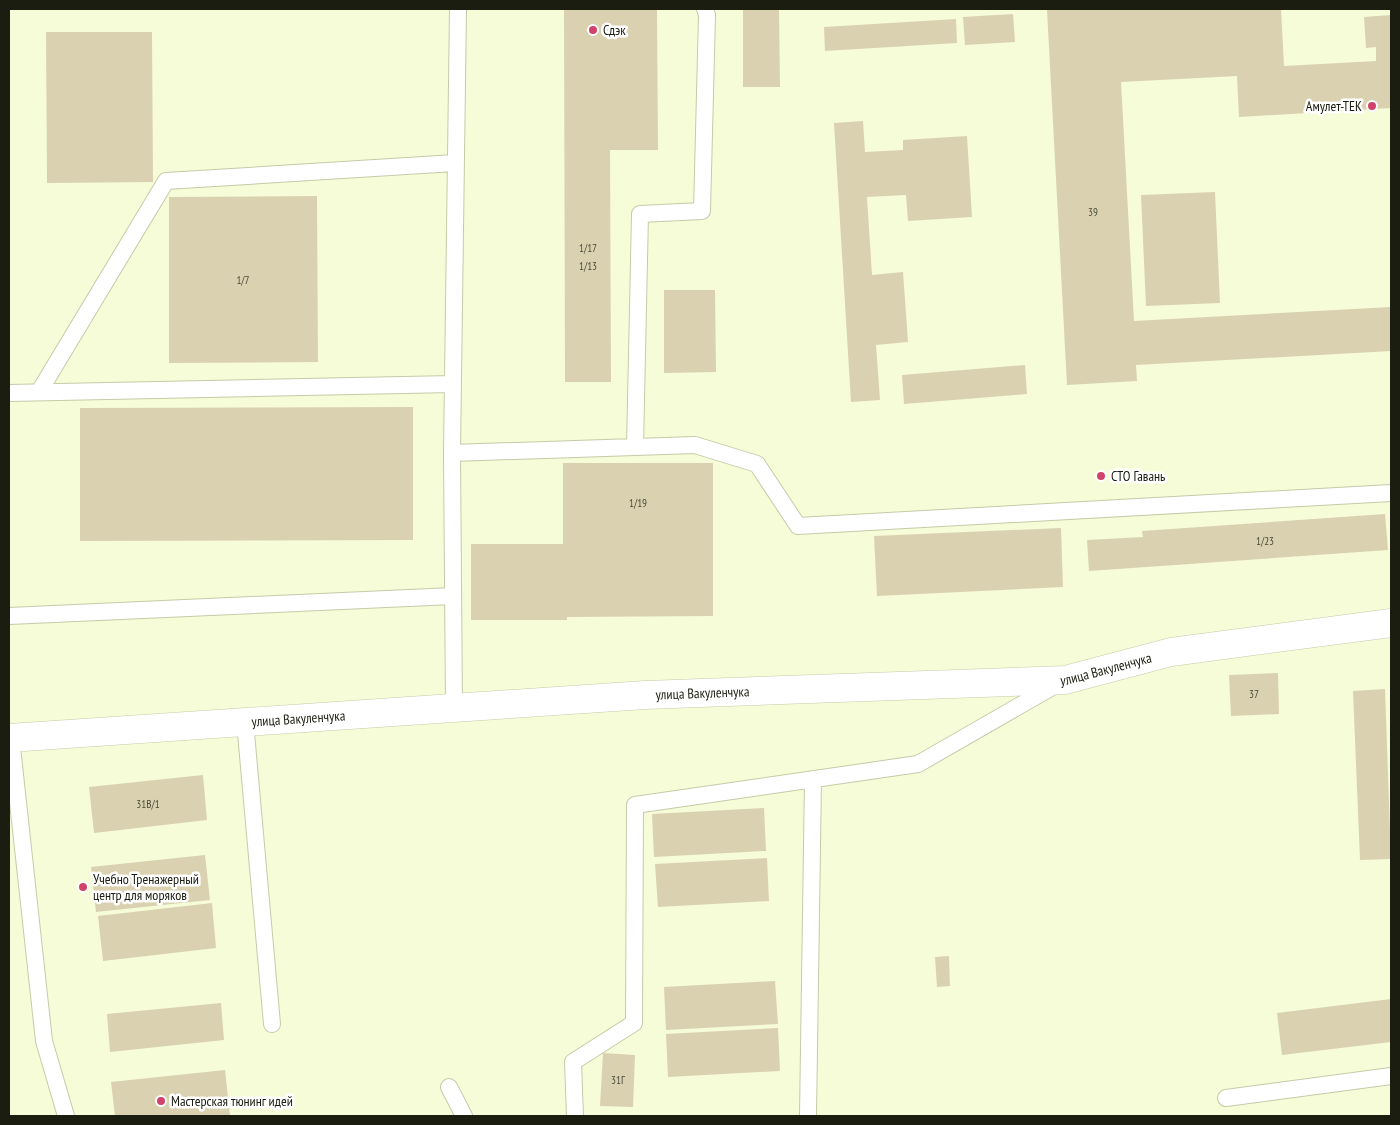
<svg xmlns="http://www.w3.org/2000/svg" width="1400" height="1125" font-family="'PT Sans Narrow',sans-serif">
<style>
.building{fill:#dad1b0}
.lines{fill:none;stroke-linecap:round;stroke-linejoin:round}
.service-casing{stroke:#c5cba8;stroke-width:18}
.minor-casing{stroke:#c5cba8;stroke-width:29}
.service{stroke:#fff;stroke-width:16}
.minor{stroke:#fff;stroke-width:28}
.poi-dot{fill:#d2436c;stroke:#fff;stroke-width:2}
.labels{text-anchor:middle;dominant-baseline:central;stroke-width:5;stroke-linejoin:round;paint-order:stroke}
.number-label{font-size:11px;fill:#4b4a38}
.poi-label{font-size:14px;fill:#1b1d10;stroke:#fff;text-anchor:start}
.street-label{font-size:14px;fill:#1b1d10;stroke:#fff}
</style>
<rect width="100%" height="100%" fill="#f6fcd8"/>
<path class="building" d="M 564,9 L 657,9 L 658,150 L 610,150 L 611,382 L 565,382 Z
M 743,9 L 779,9 L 780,87 L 743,87 Z
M 1069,9 L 1281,9 L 1284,66 L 1376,61 L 1376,47 L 1366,48 L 1364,17 L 1391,15 L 1391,108 L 1239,117 L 1237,76 L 1121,82 L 1134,321 L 1391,307 L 1391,351 L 1136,365 L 1137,381 L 1067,385 L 1047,10 Z
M 1013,14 L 1015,42 L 965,45 L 963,17 Z
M 956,19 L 957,43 L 825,51 L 824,27 Z
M 46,32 L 152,32 L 153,182 L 47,183 Z
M 863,121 L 865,152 L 903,150 L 903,140 L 967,136 L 972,217 L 908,221 L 906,195 L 867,197 L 872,275 L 903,272 L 908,342 L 876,345 L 880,400 L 851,402 L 834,123 Z
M 1215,192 L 1220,303 L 1146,306 L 1141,195 Z
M 317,196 L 318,362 L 169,363 L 169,197 Z
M 664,290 L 715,290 L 716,372 L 664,373 Z
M 1025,365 L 1027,394 L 904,404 L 902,375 Z
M 413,407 L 413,540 L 80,541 L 80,408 Z
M 563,463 L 713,463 L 713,616 L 567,617 L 567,620 L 471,620 L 471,544 L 563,544 Z
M 1385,514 L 1388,550 L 1089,571 L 1087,540 L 1143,537 L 1142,531 Z
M 1061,528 L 1063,587 L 877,596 L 874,536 Z
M 1278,673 L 1279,714 L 1231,716 L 1229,675 Z
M 1385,689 L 1391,859 L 1360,860 L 1353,691 Z
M 203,775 L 207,820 L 94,833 L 89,787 Z
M 764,808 L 766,851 L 654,857 L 652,814 Z
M 205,855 L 210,900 L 96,912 L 91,867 Z
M 767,858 L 769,901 L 658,907 L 655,864 Z
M 212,903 L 216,948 L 103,961 L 98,916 Z
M 949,956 L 950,986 L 937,987 L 935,957 Z
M 775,981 L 778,1024 L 666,1030 L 664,987 Z
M 1391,999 L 1391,1042 L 1282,1055 L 1277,1013 Z
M 221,1003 L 224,1040 L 110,1052 L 107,1014 Z
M 778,1028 L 780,1071 L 668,1077 L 666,1034 Z
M 603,1053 L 635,1055 L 633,1107 L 600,1106 Z
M 225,1070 L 230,1115 L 115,1116 L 111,1082 Z"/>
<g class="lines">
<g class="service-casing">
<path id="service" d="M 39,392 L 166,181 L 455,163
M 9,393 L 453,384
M 635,447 L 640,214 L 702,211 L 707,15 L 705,9
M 452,453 L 458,9
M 9,616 L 453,596
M 454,708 L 452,453 L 695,445 L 757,464 L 798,526 L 1391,493
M 245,722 L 272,1024
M 11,738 L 44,1041 L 66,1116
M 449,1087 L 464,1116
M 1226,1098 L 1391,1076
M 575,1116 L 573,1062 L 634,1023 L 635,805 L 918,764 L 1059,683
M 808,1116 L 813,779"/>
</g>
<g class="minor-casing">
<g id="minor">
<path id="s1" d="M 9,738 L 645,695 L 1065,680 L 1171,652 L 1391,623"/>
</g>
</g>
<use href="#service" class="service"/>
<use href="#minor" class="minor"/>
</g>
<g class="poi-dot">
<circle cx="593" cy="30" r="5"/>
<circle cx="1372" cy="106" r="5"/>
<circle cx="1101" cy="476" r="5"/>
<circle cx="83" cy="887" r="5"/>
<circle cx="161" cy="1101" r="5"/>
</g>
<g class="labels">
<g class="number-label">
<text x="1093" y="212">39</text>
<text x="588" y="248">1/17</text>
<text x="588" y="266">1/13</text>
<text x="243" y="280">1/7</text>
<text x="638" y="503">1/19</text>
<text x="1265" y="541">1/23</text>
<text x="1254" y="694">37</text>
<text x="148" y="804">31В/1</text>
<text x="618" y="1080">31Г</text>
</g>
<g class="poi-label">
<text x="603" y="30">Сдэк</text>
<text x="1362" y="106" text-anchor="end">Амулет-ТЕК</text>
<text x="1111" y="476">СТО Гавань</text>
<text x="93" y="879">Учебно Тренажерный<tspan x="93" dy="16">центр для моряков</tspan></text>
<text x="171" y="1101">Мастерская тюнинг идей</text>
</g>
<g class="street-label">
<text stroke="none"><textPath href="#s1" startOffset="1100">улица Вакуленчука</textPath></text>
<text stroke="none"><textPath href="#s1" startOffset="695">улица Вакуленчука</textPath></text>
<text stroke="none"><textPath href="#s1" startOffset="290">улица Вакуленчука</textPath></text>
</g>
</g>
<rect width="1400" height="1125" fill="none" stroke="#1b1d10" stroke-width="20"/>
</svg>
